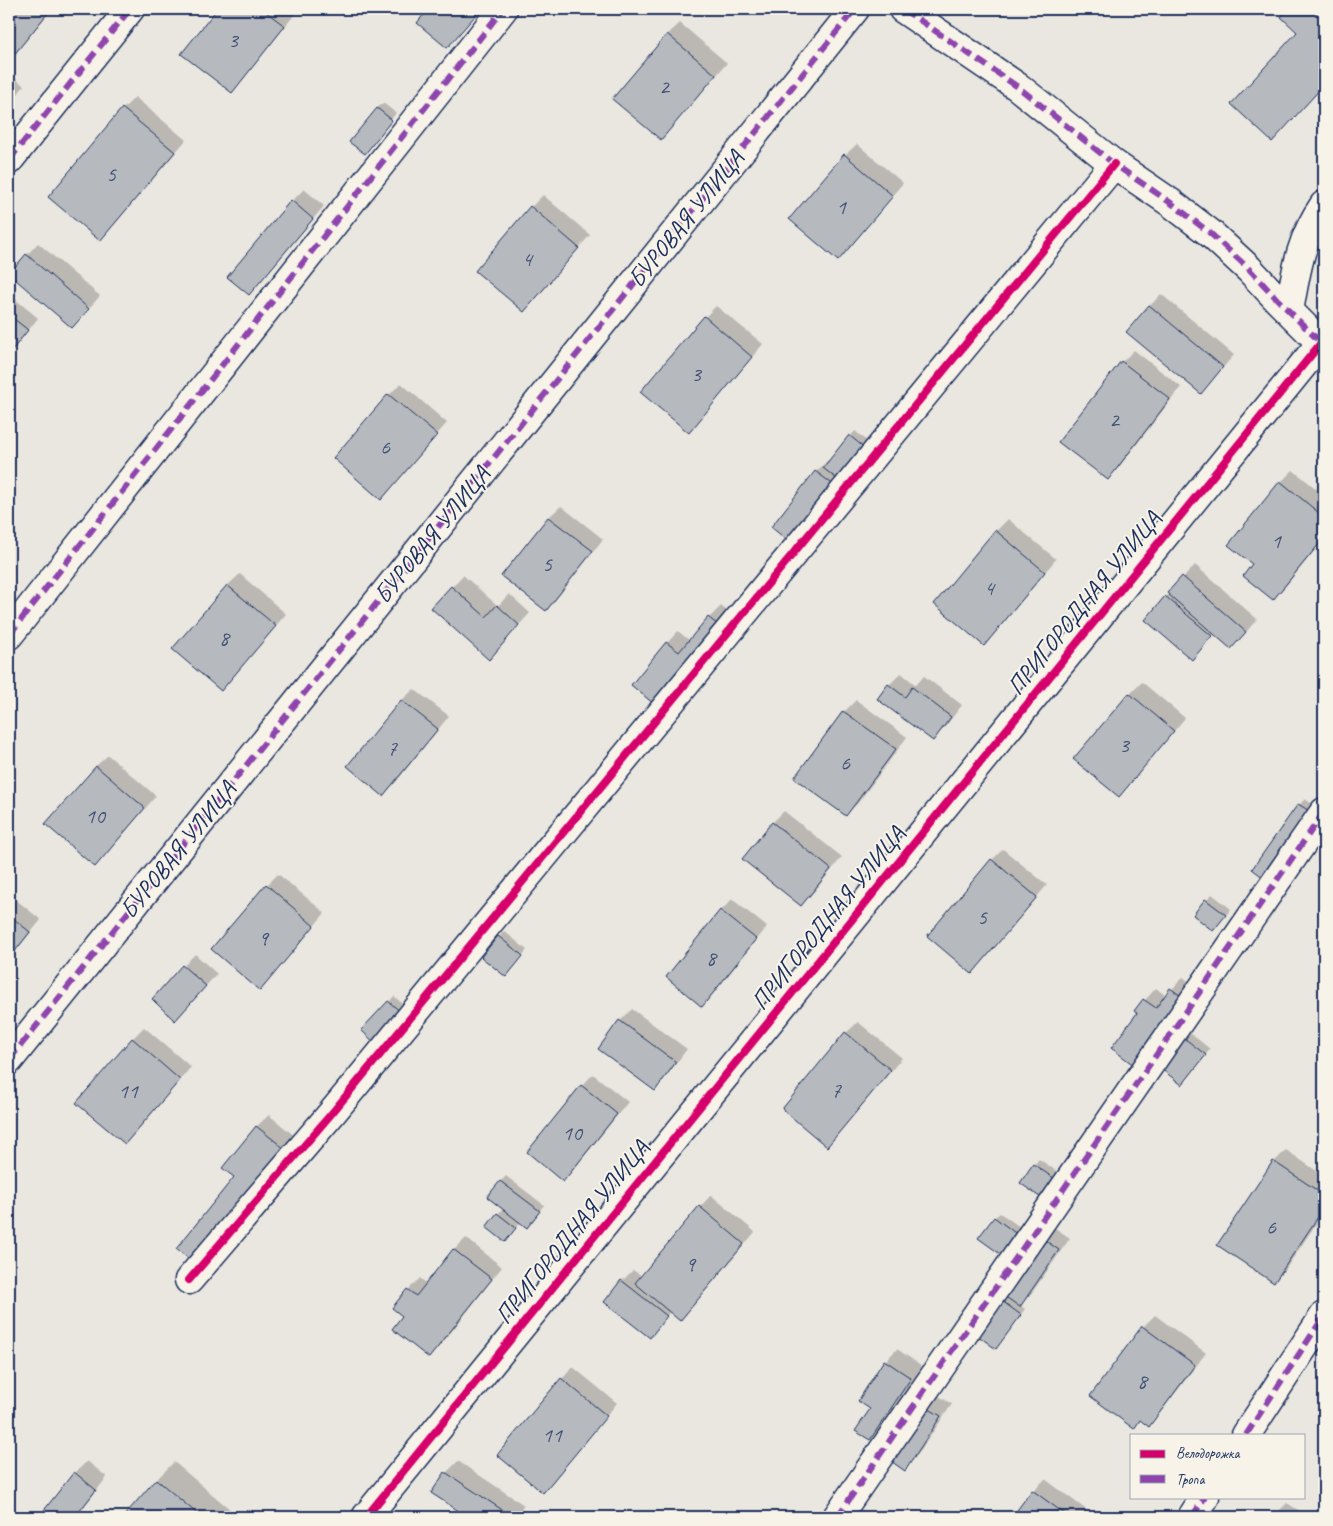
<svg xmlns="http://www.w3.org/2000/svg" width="1333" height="1526" font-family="Caveat,sans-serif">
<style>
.shadow{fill:#0003}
.building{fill:#b6babf;stroke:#1b2f5e}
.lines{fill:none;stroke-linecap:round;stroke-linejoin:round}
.minor-casing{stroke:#1b2f5e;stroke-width:31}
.minor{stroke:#f7f3e8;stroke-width:28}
.quiet{stroke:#8e44ad;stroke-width:6;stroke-dasharray:12 6;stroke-linecap:butt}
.cycleway-casing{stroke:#f7f3e8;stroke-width:11}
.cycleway{stroke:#d6006c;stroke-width:8}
.labels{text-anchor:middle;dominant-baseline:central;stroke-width:4;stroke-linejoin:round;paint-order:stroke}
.number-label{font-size:22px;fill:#425276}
.street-label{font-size:25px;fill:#1b2f5e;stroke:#f7f3e8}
</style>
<rect width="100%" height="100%" fill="#eae7e0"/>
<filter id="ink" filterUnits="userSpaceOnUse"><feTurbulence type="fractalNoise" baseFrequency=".02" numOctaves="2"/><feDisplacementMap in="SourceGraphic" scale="10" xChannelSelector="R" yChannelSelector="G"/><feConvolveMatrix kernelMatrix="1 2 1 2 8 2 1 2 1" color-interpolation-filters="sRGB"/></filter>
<g filter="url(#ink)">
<path class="shadow" d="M 9,9 L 52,9 L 9,61 Z
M 218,9 L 289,9 L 295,14 L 243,79 L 232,91 L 183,53 Z
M 430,9 L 481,9 L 447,47 L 418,23 Z
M 1290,9 L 1324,9 L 1324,85 L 1290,122 L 1299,32 L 1282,17 Z
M 680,23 L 727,63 L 672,127 L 661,138 L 614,99 L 668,34 Z
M 9,73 L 24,86 L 9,105 Z
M 135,97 L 186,140 L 112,227 L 100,239 L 50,196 L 123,109 Z
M 383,103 L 396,113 L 370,147 L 377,108 Z
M 857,144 L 903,183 L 849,247 L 845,155 Z
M 304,189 L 324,206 L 260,282 L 249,293 L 229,276 L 292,201 Z
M 543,195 L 590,235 L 535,299 L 531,207 Z
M 38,243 L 100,296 L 83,315 L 10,273 Z
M 9,294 L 38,318 L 9,355 Z
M 1161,294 L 1234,355 L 1201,393 L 1150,306 Z
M 716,306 L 763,344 L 700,419 L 689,431 L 705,317 Z
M 1134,350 L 1181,387 L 1119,467 L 1108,478 L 1122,362 Z
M 401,383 L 447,423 L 381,498 L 334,458 L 389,395 Z
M 855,431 L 871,444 L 793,543 L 773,527 L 816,472 L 828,460 L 830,461 Z
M 1293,470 L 1324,495 L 1324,539 L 1285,587 L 1273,598 L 1254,564 L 1230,545 L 1281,482 Z
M 561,506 L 603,539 L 557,598 L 545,609 L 503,576 L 549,517 Z
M 1008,519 L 1056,559 L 996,632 L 984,644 L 935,604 L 996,531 Z
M 1195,565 L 1257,619 L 1243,636 L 1215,633 L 1192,658 L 1166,597 Z
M 240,574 L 286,614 L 232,677 L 174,649 L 228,585 Z
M 463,575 L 498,606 L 509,594 L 530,613 L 500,646 L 452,587 Z
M 721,606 L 734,617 L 671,695 L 667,643 L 678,631 L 690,641 L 709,618 Z
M 901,673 L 916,685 L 924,676 L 962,705 L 945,727 L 933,739 L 889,685 Z
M 1142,682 L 1185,718 L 1130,783 L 1119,795 L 1075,759 L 1130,694 Z
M 414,689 L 449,716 L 395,783 L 383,794 L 348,766 L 402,700 Z
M 856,700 L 907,737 L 858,803 L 846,814 L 844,712 Z
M 108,755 L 156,796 L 107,853 L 96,766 Z
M 1305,799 L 1315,806 L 1254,869 L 1299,805 Z
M 784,811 L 842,857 L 813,893 L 801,905 L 744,859 L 773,822 Z
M 1003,849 L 1047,885 L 984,960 L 972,972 L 992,860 Z
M 278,874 L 325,913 L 271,977 L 267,885 Z
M 9,894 L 41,920 L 9,959 Z
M 1212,894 L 1231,909 L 1219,924 L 1194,914 Z
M 732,899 L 767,927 L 714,993 L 702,1005 L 668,977 L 721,911 Z
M 504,931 L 527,950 L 512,969 L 499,937 Z
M 195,954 L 217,974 L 186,1007 L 153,999 Z
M 1183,977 L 1199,989 L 1150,1055 L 1139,1013 L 1136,1010 L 1156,988 L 1166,996 Z
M 394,996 L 407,1008 L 363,1030 L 389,1002 Z
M 632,1009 L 687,1049 L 666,1077 L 654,1089 L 599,1049 L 620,1021 Z
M 858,1022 L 902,1058 L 838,1133 L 827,1145 L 846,1033 Z
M 144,1027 L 191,1067 L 137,1131 L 125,1142 L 132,1039 Z
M 1190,1033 L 1210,1049 L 1188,1078 L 1184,1039 Z
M 593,1074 L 628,1102 L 575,1168 L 563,1180 L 528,1152 L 582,1086 Z
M 269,1115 L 296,1137 L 205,1249 L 236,1177 L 224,1167 L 257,1126 Z
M 1286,1150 L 1324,1176 L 1324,1212 L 1285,1270 L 1274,1281 L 1274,1162 Z
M 1039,1159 L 1062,1175 L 1044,1198 L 1034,1165 Z
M 506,1176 L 544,1205 L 527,1226 L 521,1222 L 505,1240 L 488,1226 L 503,1208 L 500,1182 Z
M 711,1195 L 755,1232 L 692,1307 L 680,1319 L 671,1311 L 649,1336 L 622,1281 L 633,1270 L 642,1276 L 700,1207 Z
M 1000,1213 L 1023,1229 L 1009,1249 L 994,1218 Z
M 1052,1226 L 1070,1238 L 1031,1294 L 1020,1305 L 1025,1309 L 1001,1342 L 1003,1302 L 1008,1297 Z
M 466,1238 L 502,1267 L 441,1345 L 429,1357 L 404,1315 L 408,1290 L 420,1278 L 427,1284 L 454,1250 Z
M 1155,1315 L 1206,1353 L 1160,1413 L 1149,1425 L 1141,1419 L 1134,1427 L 1092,1396 L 1143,1327 Z
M 897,1349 L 922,1366 L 882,1427 L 870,1439 L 872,1409 L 885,1361 Z
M 573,1367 L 617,1403 L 554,1480 L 562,1379 Z
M 937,1395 L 952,1404 L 916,1457 L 905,1469 L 925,1406 Z
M 1324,1432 L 1324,1440 L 1321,1437 Z
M 87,1461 L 107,1477 L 76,1517 L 48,1517 L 43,1513 L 75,1473 Z
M 458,1461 L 524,1505 L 516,1517 L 470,1517 L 433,1493 L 446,1473 Z
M 174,1462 L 238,1516 L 238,1517 L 124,1517 L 157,1479 Z
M 1045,1479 L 1092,1514 L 1089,1517 L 1014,1517 L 1033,1491 Z
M 1287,1503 L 1309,1517 L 1273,1517 Z
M 440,1512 L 447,1517 L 435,1517 Z"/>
<path class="building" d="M 9,9 L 51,9 L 9,61 Z
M 217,9 L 262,9 L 285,26 L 232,93 L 181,54 Z
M 428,9 L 481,9 L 447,48 L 417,23 Z
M 1288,9 L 1311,9 L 1324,21 L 1324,85 L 1272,142 L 1231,104 L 1297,32 L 1281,17 Z
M 667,34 L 716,75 L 661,140 L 612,99 Z
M 122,108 L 175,152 L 100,241 L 48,197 Z
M 377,108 L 392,120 L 365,154 L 349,142 Z
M 844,154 L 893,196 L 838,261 L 789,219 Z
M 291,200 L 313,219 L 249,295 L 227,277 Z
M 530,206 L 579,248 L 524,312 L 475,271 Z
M 26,254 L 89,309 L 72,328 L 9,274 Z
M 1149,305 L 1223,367 L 1201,394 L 1126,332 Z
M 9,315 L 28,330 L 9,354 Z
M 704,316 L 752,357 L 689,433 L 640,392 Z
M 1121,361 L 1170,399 L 1108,480 L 1058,442 Z
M 388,394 L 437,435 L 381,500 L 333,458 Z
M 849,435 L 867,450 L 841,482 L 823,468 Z
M 815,471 L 838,488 L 793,545 L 771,527 Z
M 1280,481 L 1324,517 L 1324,538 L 1273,600 L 1243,576 L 1252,564 L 1228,545 Z
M 548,517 L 593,551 L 546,611 L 501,576 Z
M 995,530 L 1045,572 L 984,646 L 934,604 Z
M 1182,576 L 1246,632 L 1231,649 L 1167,593 Z
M 227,585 L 276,626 L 221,691 L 172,649 Z
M 451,586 L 486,617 L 497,605 L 519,625 L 489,660 L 431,608 Z
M 1165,596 L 1212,636 L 1192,660 L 1145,620 Z
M 708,617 L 724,630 L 660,709 L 631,685 L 666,642 L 679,652 Z
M 888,684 L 905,697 L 912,687 L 951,717 L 933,741 L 877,699 Z
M 1129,693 L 1174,731 L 1119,797 L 1073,759 Z
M 401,700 L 438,729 L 383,796 L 347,766 Z
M 843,711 L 896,749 L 846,816 L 794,778 Z
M 96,766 L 145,808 L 95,867 L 45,824 Z
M 1298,804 L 1311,812 L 1264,878 L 1252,869 Z
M 772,822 L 831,869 L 801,906 L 742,859 Z
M 991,859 L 1037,897 L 972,974 L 927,936 Z
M 266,884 L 314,926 L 260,991 L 211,949 Z
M 1205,899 L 1226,915 L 1213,931 L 1193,915 Z
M 720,910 L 756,939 L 702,1007 L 666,977 Z
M 9,915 L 30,932 L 9,959 Z
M 498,936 L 523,956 L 506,977 L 481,957 Z
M 182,965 L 206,986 L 175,1021 L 152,999 Z
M 1170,988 L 1188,1001 L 1139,1069 L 1111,1048 L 1137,1013 L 1134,1011 L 1143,999 L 1156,1008 Z
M 388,1001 L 403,1014 L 376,1044 L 361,1030 Z
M 619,1020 L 676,1062 L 655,1091 L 598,1049 Z
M 845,1032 L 891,1070 L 827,1147 L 782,1109 Z
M 132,1038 L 180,1080 L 125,1144 L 76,1103 Z
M 1184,1038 L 1206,1055 L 1182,1085 L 1160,1068 Z
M 581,1085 L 617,1114 L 563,1182 L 527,1152 Z
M 256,1126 L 285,1149 L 193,1262 L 176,1249 L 234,1177 L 222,1168 Z
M 1273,1161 L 1324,1195 L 1324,1208 L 1274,1283 L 1217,1245 Z
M 1033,1164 L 1058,1181 L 1044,1200 L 1020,1183 Z
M 500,1181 L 540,1211 L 527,1228 L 487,1197 Z
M 699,1206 L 744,1244 L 680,1321 L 635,1283 Z
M 497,1213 L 516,1228 L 505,1242 L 486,1227 Z
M 994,1217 L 1018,1235 L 1003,1256 L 978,1238 Z
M 1040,1237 L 1059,1250 L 1020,1307 L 1000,1293 Z
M 453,1249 L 492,1279 L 429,1358 L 392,1329 L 402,1316 L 392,1308 L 407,1289 L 416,1296 Z
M 621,1280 L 667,1316 L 650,1338 L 604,1302 Z
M 1002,1301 L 1021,1315 L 996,1349 L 977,1335 Z
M 1142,1326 L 1195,1365 L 1149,1427 L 1140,1420 L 1134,1429 L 1090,1396 Z
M 884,1360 L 911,1378 L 870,1440 L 855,1431 L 870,1409 L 858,1401 Z
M 561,1378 L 607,1416 L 543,1493 L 497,1455 Z
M 924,1406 L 941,1416 L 905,1471 L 888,1459 Z
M 74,1472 L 96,1490 L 75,1517 L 46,1517 L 41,1514 Z
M 445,1472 L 513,1517 L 468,1517 L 431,1493 Z
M 156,1479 L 201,1517 L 123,1517 Z
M 1032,1490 L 1069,1517 L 1012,1517 Z"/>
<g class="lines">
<g class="minor-casing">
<path id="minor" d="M 903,9 L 1018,87 L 1114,164 L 1171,203 L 1210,233 L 1249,269 L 1277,299 L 1324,346
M 9,160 L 130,9
M 1289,311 C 1296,272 1300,239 1324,205
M 9,635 L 503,9
M 9,1060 L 855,9
M 189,1280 L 332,1113 L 1114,164
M 1246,1435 L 1324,1316
M 366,1517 L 1321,343
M 837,1517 L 1324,812
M 1192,1517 L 1205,1497"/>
</g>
<use href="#minor" class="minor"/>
<path class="quiet" d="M 903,9 L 1018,87 L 1114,164 L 1171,203 L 1210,233 L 1249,269 L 1277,299 L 1324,346
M 9,160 L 130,9
M 9,635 L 503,9
M 9,1060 L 855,9
M 1246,1435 L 1324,1316
M 837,1517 L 1324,812
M 1192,1517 L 1205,1497"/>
<g class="cycleway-casing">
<path id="cycleway" d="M 189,1280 L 332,1113 L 1114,164
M 366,1517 L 1321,343"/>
</g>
<use href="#cycleway" class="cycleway"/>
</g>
</g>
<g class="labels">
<g class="number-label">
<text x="233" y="40">3</text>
<text x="664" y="87">2</text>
<text x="111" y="174">5</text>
<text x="841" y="207">1</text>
<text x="527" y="259">4</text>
<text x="696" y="374">3</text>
<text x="1114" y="420">2</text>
<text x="385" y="447">6</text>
<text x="1276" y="541">1</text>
<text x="547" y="564">5</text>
<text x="989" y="588">4</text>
<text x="224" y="638">8</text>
<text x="1124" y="745">3</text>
<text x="392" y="748">7</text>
<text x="845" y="763">6</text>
<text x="95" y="816">10</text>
<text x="982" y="917">5</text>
<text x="263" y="938">9</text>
<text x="711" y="958">8</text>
<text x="836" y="1090">7</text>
<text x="128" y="1091">11</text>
<text x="572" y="1133">10</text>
<text x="1271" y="1227">6</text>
<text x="690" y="1264">9</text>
<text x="1142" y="1381">8</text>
<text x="552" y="1435">11</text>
</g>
<g class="street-label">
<text transform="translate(686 219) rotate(-51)">БУРОВАЯ УЛИЦА</text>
<text transform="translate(432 535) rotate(-51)">БУРОВАЯ УЛИЦА</text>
<text transform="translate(1084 603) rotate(-51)">ПРИГОРОДНАЯ УЛИЦА</text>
<text transform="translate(178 850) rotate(-51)">БУРОВАЯ УЛИЦА</text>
<text transform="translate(828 918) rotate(-51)">ПРИГОРОДНАЯ УЛИЦА</text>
<text transform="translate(572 1232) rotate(-51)">ПРИГОРОДНАЯ УЛИЦА</text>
</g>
</g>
<rect width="1333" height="1526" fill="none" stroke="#f7f3e8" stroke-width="30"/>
<rect x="15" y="15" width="1303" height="1496" fill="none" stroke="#1b2f5e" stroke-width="2" filter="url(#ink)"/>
<rect x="1130" y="1434" width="175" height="65" fill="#f7f3e8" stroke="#9fa5b1"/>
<rect x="1140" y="1450" width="25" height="8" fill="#d6006c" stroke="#9fa5b1"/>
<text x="1176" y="1458" font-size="15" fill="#1b2f5e">Велодорожка</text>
<rect x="1140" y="1475" width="25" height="8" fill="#8e44ad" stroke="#9fa5b1"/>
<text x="1176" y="1484" font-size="15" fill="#1b2f5e">Тропа</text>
</svg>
